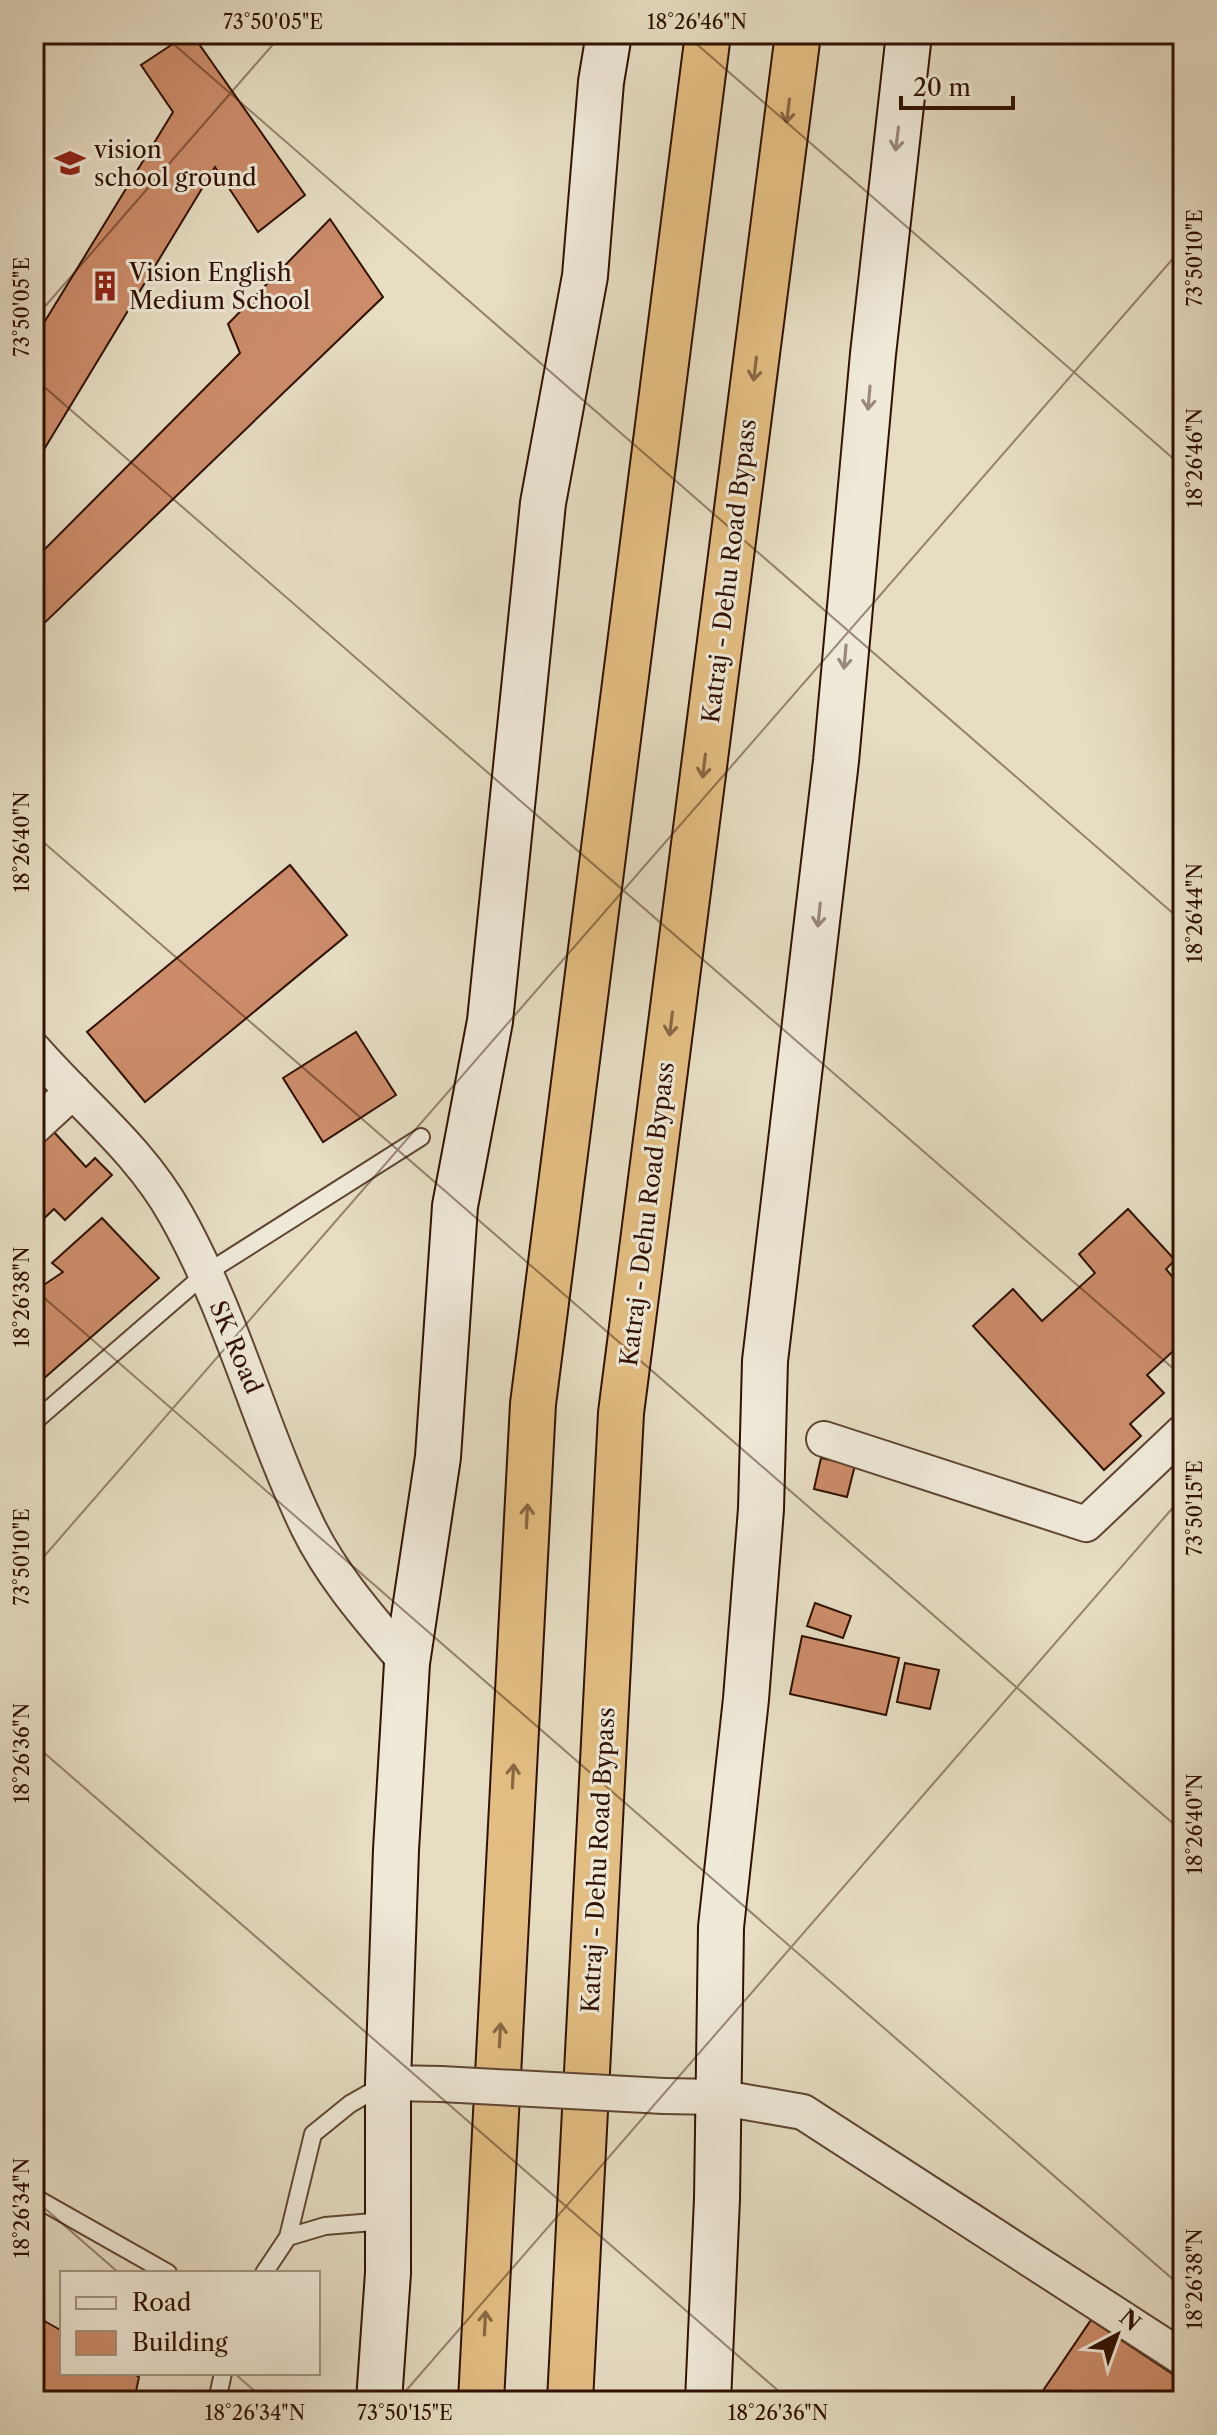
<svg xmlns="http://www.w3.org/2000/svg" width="1217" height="2435" font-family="'Libre Caslon Text',serif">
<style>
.building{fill:#cc8c6a;stroke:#311102;stroke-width:2}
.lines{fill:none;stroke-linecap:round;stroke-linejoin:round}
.lane-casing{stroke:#5e4432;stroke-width:20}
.street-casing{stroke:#5e4432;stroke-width:38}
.secondary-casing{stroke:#311102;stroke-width:48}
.highway-casing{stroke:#311102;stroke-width:48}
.lane{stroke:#efe9d8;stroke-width:16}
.street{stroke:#efe9d8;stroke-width:34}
.secondary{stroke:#efe9d8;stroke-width:44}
.highway{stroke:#e3be82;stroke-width:44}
.street-bridge-casing{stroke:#5e4432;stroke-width:38;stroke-linecap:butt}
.street-bridge{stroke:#efe9d8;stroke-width:34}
.oneway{stroke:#8a6842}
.oneway2{stroke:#9a8878}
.ticks{fill:none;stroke:#311102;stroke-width:2;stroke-opacity:0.45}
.labels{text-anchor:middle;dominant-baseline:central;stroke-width:6;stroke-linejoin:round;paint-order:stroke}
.poi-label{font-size:24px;fill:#311102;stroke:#efe9d8;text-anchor:start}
.street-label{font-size:24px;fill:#311102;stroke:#efe9d8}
.neatline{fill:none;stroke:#311102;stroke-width:3}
.ticks-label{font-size:20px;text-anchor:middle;fill:#311102}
</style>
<rect width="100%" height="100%" fill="#e6ddc3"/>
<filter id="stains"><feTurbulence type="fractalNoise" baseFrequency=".0025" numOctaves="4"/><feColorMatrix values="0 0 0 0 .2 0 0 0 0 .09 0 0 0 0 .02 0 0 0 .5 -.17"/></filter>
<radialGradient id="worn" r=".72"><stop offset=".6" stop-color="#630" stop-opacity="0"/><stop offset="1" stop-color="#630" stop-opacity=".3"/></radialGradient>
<path class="building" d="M 188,34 L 192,34 L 305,195 L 258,232 L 215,167 L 34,466 L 34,339 L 173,112 L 141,65 Z
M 330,219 L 383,297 L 34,633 L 34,560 L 240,353 L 228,324 Z
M 290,865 L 347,935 L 145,1102 L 87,1032 Z
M 356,1032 L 396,1095 L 323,1142 L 283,1078 Z
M 53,1131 L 86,1167 L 95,1158 L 112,1175 L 65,1220 L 54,1209 L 34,1228 L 34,1149 Z
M 1128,1209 L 1175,1260 L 1166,1269 L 1179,1285 L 1183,1281 L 1183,1342 L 1147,1375 L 1164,1393 L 1130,1424 L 1141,1436 L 1104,1470 L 973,1326 L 1013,1289 L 1042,1321 L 1095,1273 L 1079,1254 Z
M 102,1218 L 159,1278 L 34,1387 L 34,1304 L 41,1298 L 35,1291 L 63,1272 L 52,1263 Z
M 821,1458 L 855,1465 L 847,1497 L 814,1489 Z
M 815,1603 L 851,1616 L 843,1638 L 807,1626 Z
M 802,1636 L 899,1658 L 886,1715 L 790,1694 Z
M 905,1663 L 939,1670 L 930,1709 L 897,1702 Z
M 34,2315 L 62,2331 L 62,2373 L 132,2373 L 139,2377 L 134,2401 L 34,2401 Z
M 1091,2320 L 1183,2381 L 1183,2401 L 1036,2401 Z"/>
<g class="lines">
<g class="lane-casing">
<path id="lane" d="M 34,1422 L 205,1274 L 421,1137
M 34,2197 L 168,2273
M 288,2237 L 313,2134 L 350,2104 L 385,2084
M 264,2273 L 288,2237 L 325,2226 L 385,2221
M 217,2401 L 223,2373"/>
</g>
<g class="street-casing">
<path id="street" d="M 34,1050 C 82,1105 140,1150 176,1215 C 232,1314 259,1425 308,1527 C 333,1578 371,1620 407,1663
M 34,1127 L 73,1091
M 824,1439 L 1086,1524 L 1183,1432
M 388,2083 L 441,2084
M 664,2096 L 717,2097 L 803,2112 L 1183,2358"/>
</g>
<g class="secondary-casing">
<path id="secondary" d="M 379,2401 L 388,2273 L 388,2083 L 396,1850 L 407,1663 L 438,1457 L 455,1206 L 490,1021 L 543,503 L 585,276 L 601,82 L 609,34
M 708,2401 L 717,2199 L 721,1927 L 746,1699 L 761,1509 L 765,1361 L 836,761 L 873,354 L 909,34"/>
</g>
<g class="highway-casing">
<path id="highway" d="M 481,2401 L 533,1404 L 708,34
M 570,2401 L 621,1413 L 798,34"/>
</g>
<use href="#lane" class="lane"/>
<use href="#street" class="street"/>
<use href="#secondary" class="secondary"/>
<use href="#highway" class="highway"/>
<g class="street-bridge-casing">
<path id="street-bridge" d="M 441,2084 L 664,2096"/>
</g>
<use href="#street-bridge" class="street-bridge"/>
</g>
<defs><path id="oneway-shaft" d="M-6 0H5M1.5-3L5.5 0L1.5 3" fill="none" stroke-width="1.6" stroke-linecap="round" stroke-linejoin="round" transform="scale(2)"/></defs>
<g class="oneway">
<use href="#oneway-shaft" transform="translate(788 111) rotate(97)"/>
<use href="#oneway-shaft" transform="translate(755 369) rotate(97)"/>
<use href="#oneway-shaft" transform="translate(704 766) rotate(97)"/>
<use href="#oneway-shaft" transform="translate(671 1024) rotate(97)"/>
<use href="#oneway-shaft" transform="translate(527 1516) rotate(-87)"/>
<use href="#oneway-shaft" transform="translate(513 1776) rotate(-87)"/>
<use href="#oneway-shaft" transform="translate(500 2035) rotate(-87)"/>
<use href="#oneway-shaft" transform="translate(485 2323) rotate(-87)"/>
</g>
<g class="oneway2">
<use href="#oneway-shaft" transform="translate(897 139) rotate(97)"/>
<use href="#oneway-shaft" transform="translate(869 398) rotate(95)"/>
<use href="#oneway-shaft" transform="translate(845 657) rotate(95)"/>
<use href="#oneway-shaft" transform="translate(819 915) rotate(96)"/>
</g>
<path class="ticks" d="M 162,34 L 1183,922M 685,34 L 1183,467M 34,319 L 282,34M 34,378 L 1183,1377M 34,834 L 1183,1832M 34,1289 L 1183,2288M 34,1568 L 1183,247M 34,1744 L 790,2401M 34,2199 L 119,2273M 234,2373 L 266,2401M 397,2401 L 1183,1496"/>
<defs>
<g id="school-bare" transform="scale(2.4)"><path d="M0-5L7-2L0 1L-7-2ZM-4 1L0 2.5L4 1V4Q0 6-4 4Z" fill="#8f2418" stroke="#efe9d8" stroke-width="2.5" paint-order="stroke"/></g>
<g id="building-bare" transform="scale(2.4)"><path d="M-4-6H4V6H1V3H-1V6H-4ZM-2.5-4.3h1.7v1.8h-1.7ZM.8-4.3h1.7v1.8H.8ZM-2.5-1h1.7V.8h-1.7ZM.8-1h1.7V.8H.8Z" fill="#8f2418" stroke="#efe9d8" stroke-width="2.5" paint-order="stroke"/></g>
</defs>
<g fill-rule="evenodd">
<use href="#school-bare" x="70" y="163"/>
<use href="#building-bare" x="105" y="286"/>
</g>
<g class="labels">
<g class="poi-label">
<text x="94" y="149">vision<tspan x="94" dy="28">school ground</tspan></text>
<text x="129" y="272">Vision English<tspan x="129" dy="28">Medium School</tspan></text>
</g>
<g class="street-label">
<text transform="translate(729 571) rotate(-83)">Katraj - Dehu Road Bypass</text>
<text transform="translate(647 1214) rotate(-83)">Katraj - Dehu Road Bypass</text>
<text transform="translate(236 1347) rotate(67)">SK Road</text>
<text transform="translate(598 1860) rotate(-87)">Katraj - Dehu Road Bypass</text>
</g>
</g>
<rect width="1217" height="2435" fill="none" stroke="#e6ddc3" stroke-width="88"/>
<rect x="60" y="2271" width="260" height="104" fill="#efe9d8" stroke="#a39382" stroke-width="2"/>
<rect x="76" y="2297" width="40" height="12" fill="#efe9d8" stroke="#a39382" stroke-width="2"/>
<text x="132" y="2311" font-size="24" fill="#311102">Road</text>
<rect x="76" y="2331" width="40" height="24" fill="#cc8c6a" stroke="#a39382" stroke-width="2"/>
<text x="132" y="2351" font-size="24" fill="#311102">Building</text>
<g transform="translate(1117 2335) rotate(41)" stroke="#efe9d8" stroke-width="6" paint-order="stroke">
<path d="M0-6L14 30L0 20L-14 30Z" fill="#311102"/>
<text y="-12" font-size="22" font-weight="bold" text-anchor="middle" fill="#311102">N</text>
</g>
<path d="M901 96v12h112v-12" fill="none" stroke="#311102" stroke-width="4"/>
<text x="913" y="96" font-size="24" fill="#311102" stroke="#efe9d8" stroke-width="6" paint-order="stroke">20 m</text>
<rect x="44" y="44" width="1129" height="2347" class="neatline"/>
<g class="ticks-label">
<text x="273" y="29">73°50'05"E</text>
<text x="697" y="29">18°26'46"N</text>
<text transform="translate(1195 258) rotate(-90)" y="7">73°50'10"E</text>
<text transform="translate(22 307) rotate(-90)" y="7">73°50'05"E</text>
<text transform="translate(1195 458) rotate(-90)" y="7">18°26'46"N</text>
<text transform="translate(22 842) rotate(-90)" y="7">18°26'40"N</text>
<text transform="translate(1195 913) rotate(-90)" y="7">18°26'44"N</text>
<text transform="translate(22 1297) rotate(-90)" y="7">18°26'38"N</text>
<text transform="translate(1195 1508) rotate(-90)" y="7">73°50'15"E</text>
<text transform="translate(22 1557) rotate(-90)" y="7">73°50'10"E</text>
<text transform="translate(22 1753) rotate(-90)" y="7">18°26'36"N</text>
<text transform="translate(1195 1824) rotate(-90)" y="7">18°26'40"N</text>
<text transform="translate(22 2208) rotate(-90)" y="7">18°26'34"N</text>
<text transform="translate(1195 2279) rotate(-90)" y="7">18°26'38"N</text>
<text x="255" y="2420">18°26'34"N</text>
<text x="405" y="2420">73°50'15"E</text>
<text x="778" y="2420">18°26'36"N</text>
</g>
<rect width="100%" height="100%" filter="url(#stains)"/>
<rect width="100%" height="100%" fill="url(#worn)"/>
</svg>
